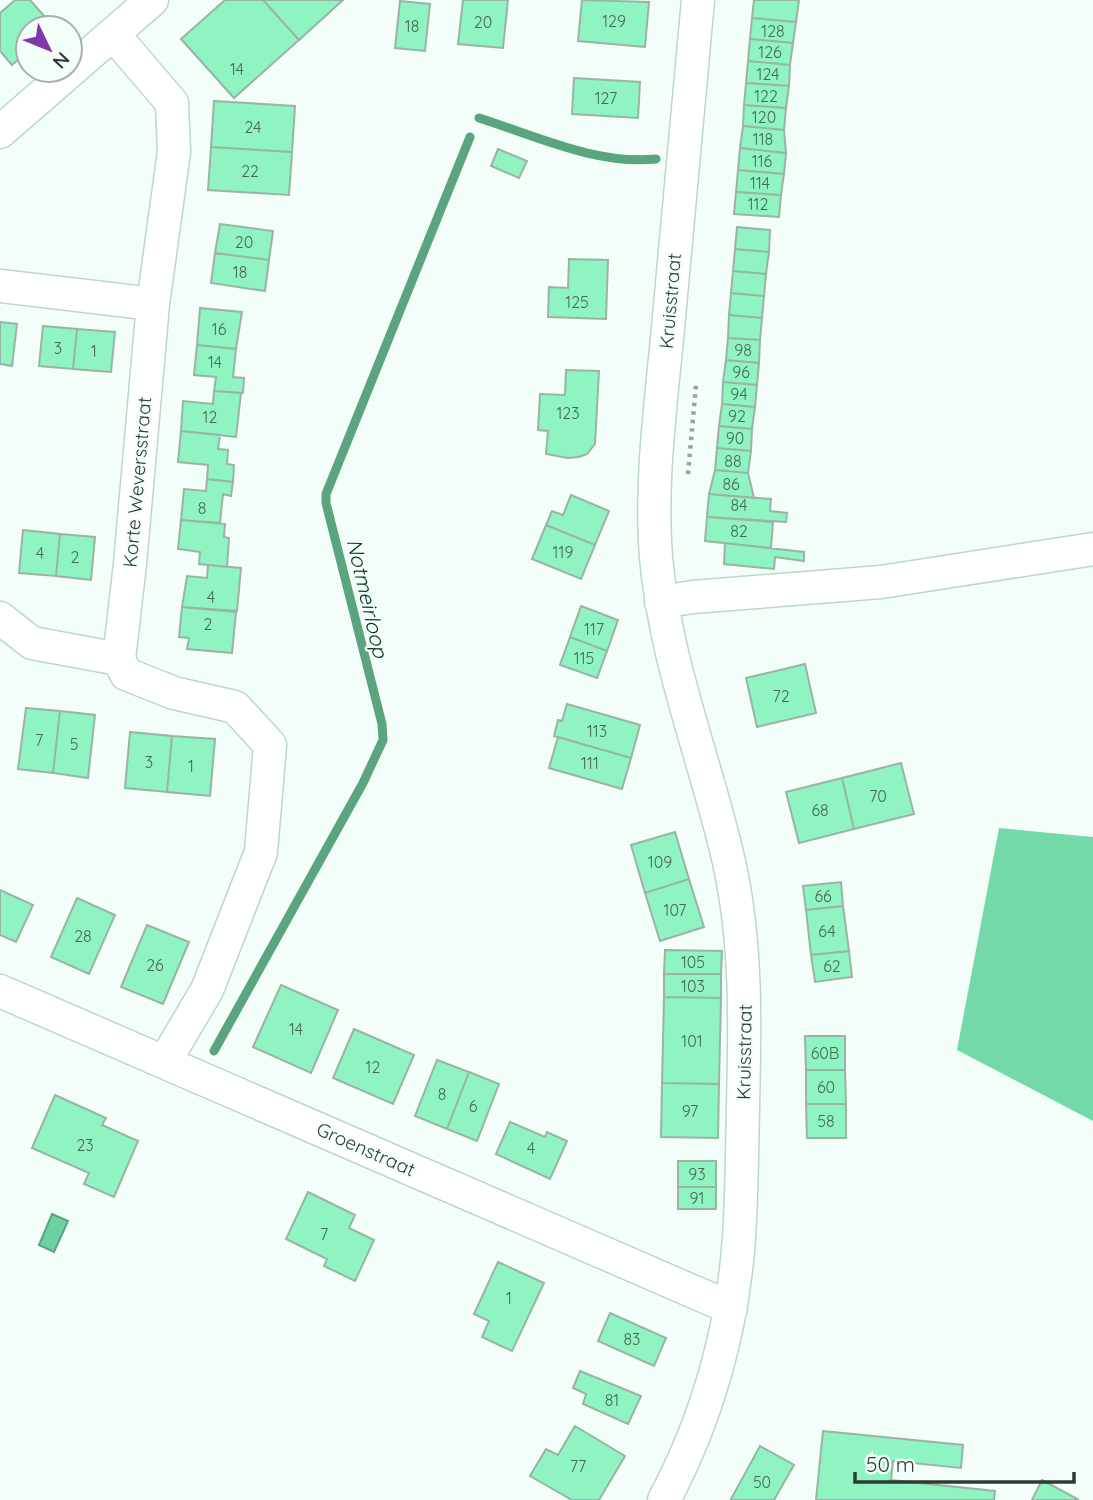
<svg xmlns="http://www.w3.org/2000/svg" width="1093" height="1500" font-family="Quicksand,sans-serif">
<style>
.forest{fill:#74d9a8}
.water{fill:#6dd2a1;stroke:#5aa480;stroke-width:2}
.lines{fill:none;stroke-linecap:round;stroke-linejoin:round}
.stream{stroke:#5aa480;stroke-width:9}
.building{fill:#8ff4c1;stroke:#98b4a4;stroke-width:2}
.minor-casing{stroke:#bbd8c8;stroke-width:35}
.path{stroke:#98a49d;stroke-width:4.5;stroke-dasharray:3.5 5;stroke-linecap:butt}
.minor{stroke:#fff;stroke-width:32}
.labels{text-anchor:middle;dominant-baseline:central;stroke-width:5;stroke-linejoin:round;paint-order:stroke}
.number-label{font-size:16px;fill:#476857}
.street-label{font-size:19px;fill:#2f3a34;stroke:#f2fef7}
.water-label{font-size:21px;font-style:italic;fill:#063421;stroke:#f2fef7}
</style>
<rect width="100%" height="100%" fill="#f2fef7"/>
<path class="forest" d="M 999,828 L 1093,837 L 1093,1121 L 957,1050 Z"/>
<path class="water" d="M 52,1214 L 68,1221 L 54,1252 L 39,1245 Z"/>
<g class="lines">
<path class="stream" d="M 479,118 C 536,136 596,165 656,159
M 214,1051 L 363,783 L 383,740 L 382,724 L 326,503 L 326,494 L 470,137"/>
</g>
<path class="building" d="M 15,0 L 30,0 L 55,28 L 28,28 L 28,51 L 12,65 L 0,51 L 0,13 Z
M 225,0 L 263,0 L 299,40 L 234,98 L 181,39 Z
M 263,0 L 343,0 L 299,40 Z
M 463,0 L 508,0 L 503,48 L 458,44 Z
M 582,0 L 649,2 L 645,47 L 578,41 Z
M 754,0 L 799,0 L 796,22 L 752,18 Z
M 400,1 L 430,4 L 425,51 L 395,48 Z
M 752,18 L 796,22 L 793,43 L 750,39 Z
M 750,39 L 793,43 L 790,65 L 748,61 Z
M 748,61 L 790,65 L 789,86 L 746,83 Z
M 574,78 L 640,82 L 638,118 L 572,114 Z
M 746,83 L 789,86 L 786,108 L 744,105 Z
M 214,101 L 295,106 L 292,152 L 211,147 Z
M 744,105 L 786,108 L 784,130 L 743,126 Z
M 743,126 L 784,130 L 786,153 L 740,148 Z
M 211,147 L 292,152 L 289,195 L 208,190 Z
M 740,148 L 786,153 L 784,174 L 738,170 Z
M 498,149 L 527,161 L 519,178 L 491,166 Z
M 738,170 L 784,174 L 781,195 L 736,192 Z
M 736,192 L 781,195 L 779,217 L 734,214 Z
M 220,224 L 273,231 L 269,260 L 215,253 Z
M 737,227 L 770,230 L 769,252 L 735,249 Z
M 735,249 L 769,252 L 766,274 L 733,271 Z
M 215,253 L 269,260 L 265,291 L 211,283 Z
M 569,259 L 608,260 L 606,319 L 548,317 L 549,287 L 568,288 Z
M 733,271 L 766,274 L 764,296 L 731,293 Z
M 731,293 L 764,296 L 762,318 L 729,315 Z
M 200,308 L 242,312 L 236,349 L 197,345 Z
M 729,315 L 762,318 L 760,340 L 728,338 Z
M 0,322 L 17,324 L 12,366 L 0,364 Z
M 43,326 L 77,329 L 73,369 L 39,366 Z
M 77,329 L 115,332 L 111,372 L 73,369 Z
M 728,338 L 760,340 L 759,363 L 726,360 Z
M 197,345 L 236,349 L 233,377 L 244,378 L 243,393 L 214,391 L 216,377 L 194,375 Z
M 726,360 L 759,363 L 757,385 L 723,382 Z
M 566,370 L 599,371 L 595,444 L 587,454 L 579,457 L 568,458 L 546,454 L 548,431 L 538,430 L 540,394 L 565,395 Z
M 723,382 L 757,385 L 755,407 L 722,404 Z
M 214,391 L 241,393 L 236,437 L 181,431 L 183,401 L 213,404 Z
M 722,404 L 755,407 L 752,429 L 719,426 Z
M 719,426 L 752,429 L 751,451 L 717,448 Z
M 181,431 L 220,435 L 218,449 L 228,450 L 227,464 L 234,465 L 233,482 L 207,479 L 208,465 L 178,462 Z
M 717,448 L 751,451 L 748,473 L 715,470 Z
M 715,470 L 748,473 L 754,498 L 709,494 Z
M 207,479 L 233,482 L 231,496 L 223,494 L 220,523 L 181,520 L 184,489 L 206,491 Z
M 709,494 L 771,499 L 770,511 L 787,513 L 786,522 L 707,517 Z
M 571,495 L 609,511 L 595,545 L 546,525 L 552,511 L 563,515 Z
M 707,517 L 773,522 L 771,548 L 705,541 Z
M 181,520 L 225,524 L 224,537 L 229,538 L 227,567 L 199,564 L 200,552 L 178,549 Z
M 546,525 L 595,545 L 581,579 L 532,559 Z
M 23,530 L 60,534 L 56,576 L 19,573 Z
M 60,534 L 95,537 L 91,580 L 56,576 Z
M 725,543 L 804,552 L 804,561 L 775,557 L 774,569 L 724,564 Z
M 208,565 L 241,568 L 237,611 L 182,607 L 187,576 L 207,578 Z
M 581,606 L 618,620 L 607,651 L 570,637 Z
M 182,607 L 236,612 L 232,653 L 187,649 L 189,638 L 179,637 Z
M 570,637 L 607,651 L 597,678 L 560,665 Z
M 805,664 L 816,713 L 757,727 L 746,678 Z
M 567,704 L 640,725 L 631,758 L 554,736 L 558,720 L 562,721 Z
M 26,708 L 60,711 L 53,773 L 18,769 Z
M 60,711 L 95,715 L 88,778 L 53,773 Z
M 130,732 L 172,736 L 167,792 L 125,788 Z
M 172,736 L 215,739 L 210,796 L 167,792 Z
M 558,737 L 631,758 L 622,789 L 549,768 Z
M 901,763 L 914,814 L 854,829 L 842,778 Z
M 842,778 L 854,829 L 799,843 L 786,792 Z
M 675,832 L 689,879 L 645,893 L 631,845 Z
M 689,879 L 704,927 L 660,941 L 645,893 Z
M 841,882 L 843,906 L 806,910 L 803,886 Z
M 0,890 L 33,905 L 16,942 L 0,935 Z
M 77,898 L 115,915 L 89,974 L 51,957 Z
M 843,906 L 849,951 L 811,955 L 806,910 Z
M 147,925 L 189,942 L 163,1004 L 121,987 Z
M 665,950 L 722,951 L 721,974 L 664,974 Z
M 849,951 L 852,977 L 815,982 L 811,955 Z
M 664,974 L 721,974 L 721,998 L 664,997 Z
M 281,985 L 338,1010 L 311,1073 L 253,1047 Z
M 664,997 L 721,998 L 719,1084 L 662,1083 Z
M 354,1029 L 414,1055 L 393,1104 L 333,1078 Z
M 805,1036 L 845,1036 L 845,1070 L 806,1070 Z
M 437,1060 L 469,1072 L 447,1129 L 415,1116 Z
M 806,1070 L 845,1070 L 846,1104 L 806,1104 Z
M 469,1072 L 499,1084 L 477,1141 L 447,1129 Z
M 662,1083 L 719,1084 L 718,1138 L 661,1137 Z
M 55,1095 L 106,1118 L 102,1125 L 138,1141 L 114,1197 L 84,1184 L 89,1173 L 32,1148 Z
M 806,1104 L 846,1104 L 846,1138 L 807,1138 Z
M 510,1122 L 545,1137 L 547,1132 L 567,1141 L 550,1179 L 496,1154 Z
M 678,1161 L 716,1161 L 716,1187 L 678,1187 Z
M 678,1187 L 716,1187 L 716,1209 L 678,1209 Z
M 308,1192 L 355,1215 L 349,1228 L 374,1240 L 355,1281 L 324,1266 L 327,1259 L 286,1239 Z
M 498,1262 L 544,1283 L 512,1351 L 482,1337 L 489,1321 L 474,1314 Z
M 610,1313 L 666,1338 L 654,1366 L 598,1341 Z
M 580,1371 L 641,1396 L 628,1424 L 583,1404 L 586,1394 L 573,1388 Z
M 575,1426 L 625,1456 L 599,1500 L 572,1500 L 530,1476 L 546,1449 L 558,1455 Z
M 823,1431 L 963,1445 L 961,1468 L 893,1461 L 891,1480 L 995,1491 L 994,1500 L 816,1500 Z
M 760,1446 L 794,1465 L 774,1500 L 732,1500 L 731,1499 Z
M 1042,1480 L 1079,1500 L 1032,1500 Z"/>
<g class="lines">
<g class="minor-casing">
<path id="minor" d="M 0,132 L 152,0
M 0,286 L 153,304 L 174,152 L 172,103 L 113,34
M 661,602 L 693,597 L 881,582 L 1093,549
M 0,618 L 32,643 L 119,659 L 126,674 L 174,693 L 235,707 L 270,745 L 261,852 L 207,990 L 165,1061
M 119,659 L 130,564 L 153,304
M 0,991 L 731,1308
M 664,1500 C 707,1420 733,1328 739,1237 C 742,1194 742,1150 743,1107 C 745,1025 747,943 729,862 C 706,761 665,662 656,557 C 650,481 661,404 668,328 C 678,219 688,109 698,0"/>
</g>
<path class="path" d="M 688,474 L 696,385"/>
<use href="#minor" class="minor"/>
</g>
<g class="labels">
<g class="number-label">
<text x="614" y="21">129</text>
<text x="483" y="22">20</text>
<text x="412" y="26">18</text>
<text x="773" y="31">128</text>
<text x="770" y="52">126</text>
<text x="237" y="69">14</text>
<text x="768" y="74">124</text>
<text x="766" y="96">122</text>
<text x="606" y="98">127</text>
<text x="764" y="117">120</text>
<text x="253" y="127">24</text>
<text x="763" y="139">118</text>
<text x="762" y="161">116</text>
<text x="250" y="171">22</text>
<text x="760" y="183">114</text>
<text x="758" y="204">112</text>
<text x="244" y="242">20</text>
<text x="240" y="272">18</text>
<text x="577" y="302">125</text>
<text x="219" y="329">16</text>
<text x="58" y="348">3</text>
<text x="743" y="350">98</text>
<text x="94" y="351">1</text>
<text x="215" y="362">14</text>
<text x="741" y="372">96</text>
<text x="739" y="394">94</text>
<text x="568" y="413">123</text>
<text x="737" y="416">92</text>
<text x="210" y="417">12</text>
<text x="735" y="438">90</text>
<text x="733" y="461">88</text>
<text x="731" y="484">86</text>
<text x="739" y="505">84</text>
<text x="202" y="508">8</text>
<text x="739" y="531">82</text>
<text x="563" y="552">119</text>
<text x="40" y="553">4</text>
<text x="75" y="557">2</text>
<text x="211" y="597">4</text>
<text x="208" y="624">2</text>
<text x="594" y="629">117</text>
<text x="584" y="658">115</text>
<text x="781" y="696">72</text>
<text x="597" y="731">113</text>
<text x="39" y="740">7</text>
<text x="74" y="744">5</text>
<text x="149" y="762">3</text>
<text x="590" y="763">111</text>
<text x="191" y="766">1</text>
<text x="878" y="796">70</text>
<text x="820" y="810">68</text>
<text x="660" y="862">109</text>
<text x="823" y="896">66</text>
<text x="675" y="910">107</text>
<text x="827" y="931">64</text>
<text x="83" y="936">28</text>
<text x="693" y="962">105</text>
<text x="155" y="965">26</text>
<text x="832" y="966">62</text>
<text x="693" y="986">103</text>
<text x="296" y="1029">14</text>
<text x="692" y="1041">101</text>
<text x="825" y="1053">60B</text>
<text x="373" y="1067">12</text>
<text x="826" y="1087">60</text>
<text x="442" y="1094">8</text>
<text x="473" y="1106">6</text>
<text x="690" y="1111">97</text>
<text x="826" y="1121">58</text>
<text x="85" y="1145">23</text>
<text x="531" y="1148">4</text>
<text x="697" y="1174">93</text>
<text x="697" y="1198">91</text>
<text x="324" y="1234">7</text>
<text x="509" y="1298">1</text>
<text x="632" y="1339">83</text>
<text x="612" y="1400">81</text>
<text x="578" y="1466">77</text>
<text x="762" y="1482">50</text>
</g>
<g class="street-label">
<text transform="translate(670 301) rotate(-85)">Kruisstraat</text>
<text transform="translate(137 482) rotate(-85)">Korte Weversstraat</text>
<text transform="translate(744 1052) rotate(-89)">Kruisstraat</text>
<text transform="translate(366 1149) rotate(24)">Groenstraat</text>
</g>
<g class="water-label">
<text transform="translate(368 598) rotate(77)">Notmeirloop</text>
</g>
</g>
<g transform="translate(49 49) rotate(133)"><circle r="33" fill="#f2fef7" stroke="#a4b0a9" stroke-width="2"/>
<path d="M0-5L12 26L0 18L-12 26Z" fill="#8037aa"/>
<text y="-10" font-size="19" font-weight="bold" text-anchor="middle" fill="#2f3a34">N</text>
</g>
<path d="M855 1472v10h219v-10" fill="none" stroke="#2f3a34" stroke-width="3.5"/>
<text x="866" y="1472" font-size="21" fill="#2f3a34" stroke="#f2fef7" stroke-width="5" paint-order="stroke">50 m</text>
</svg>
